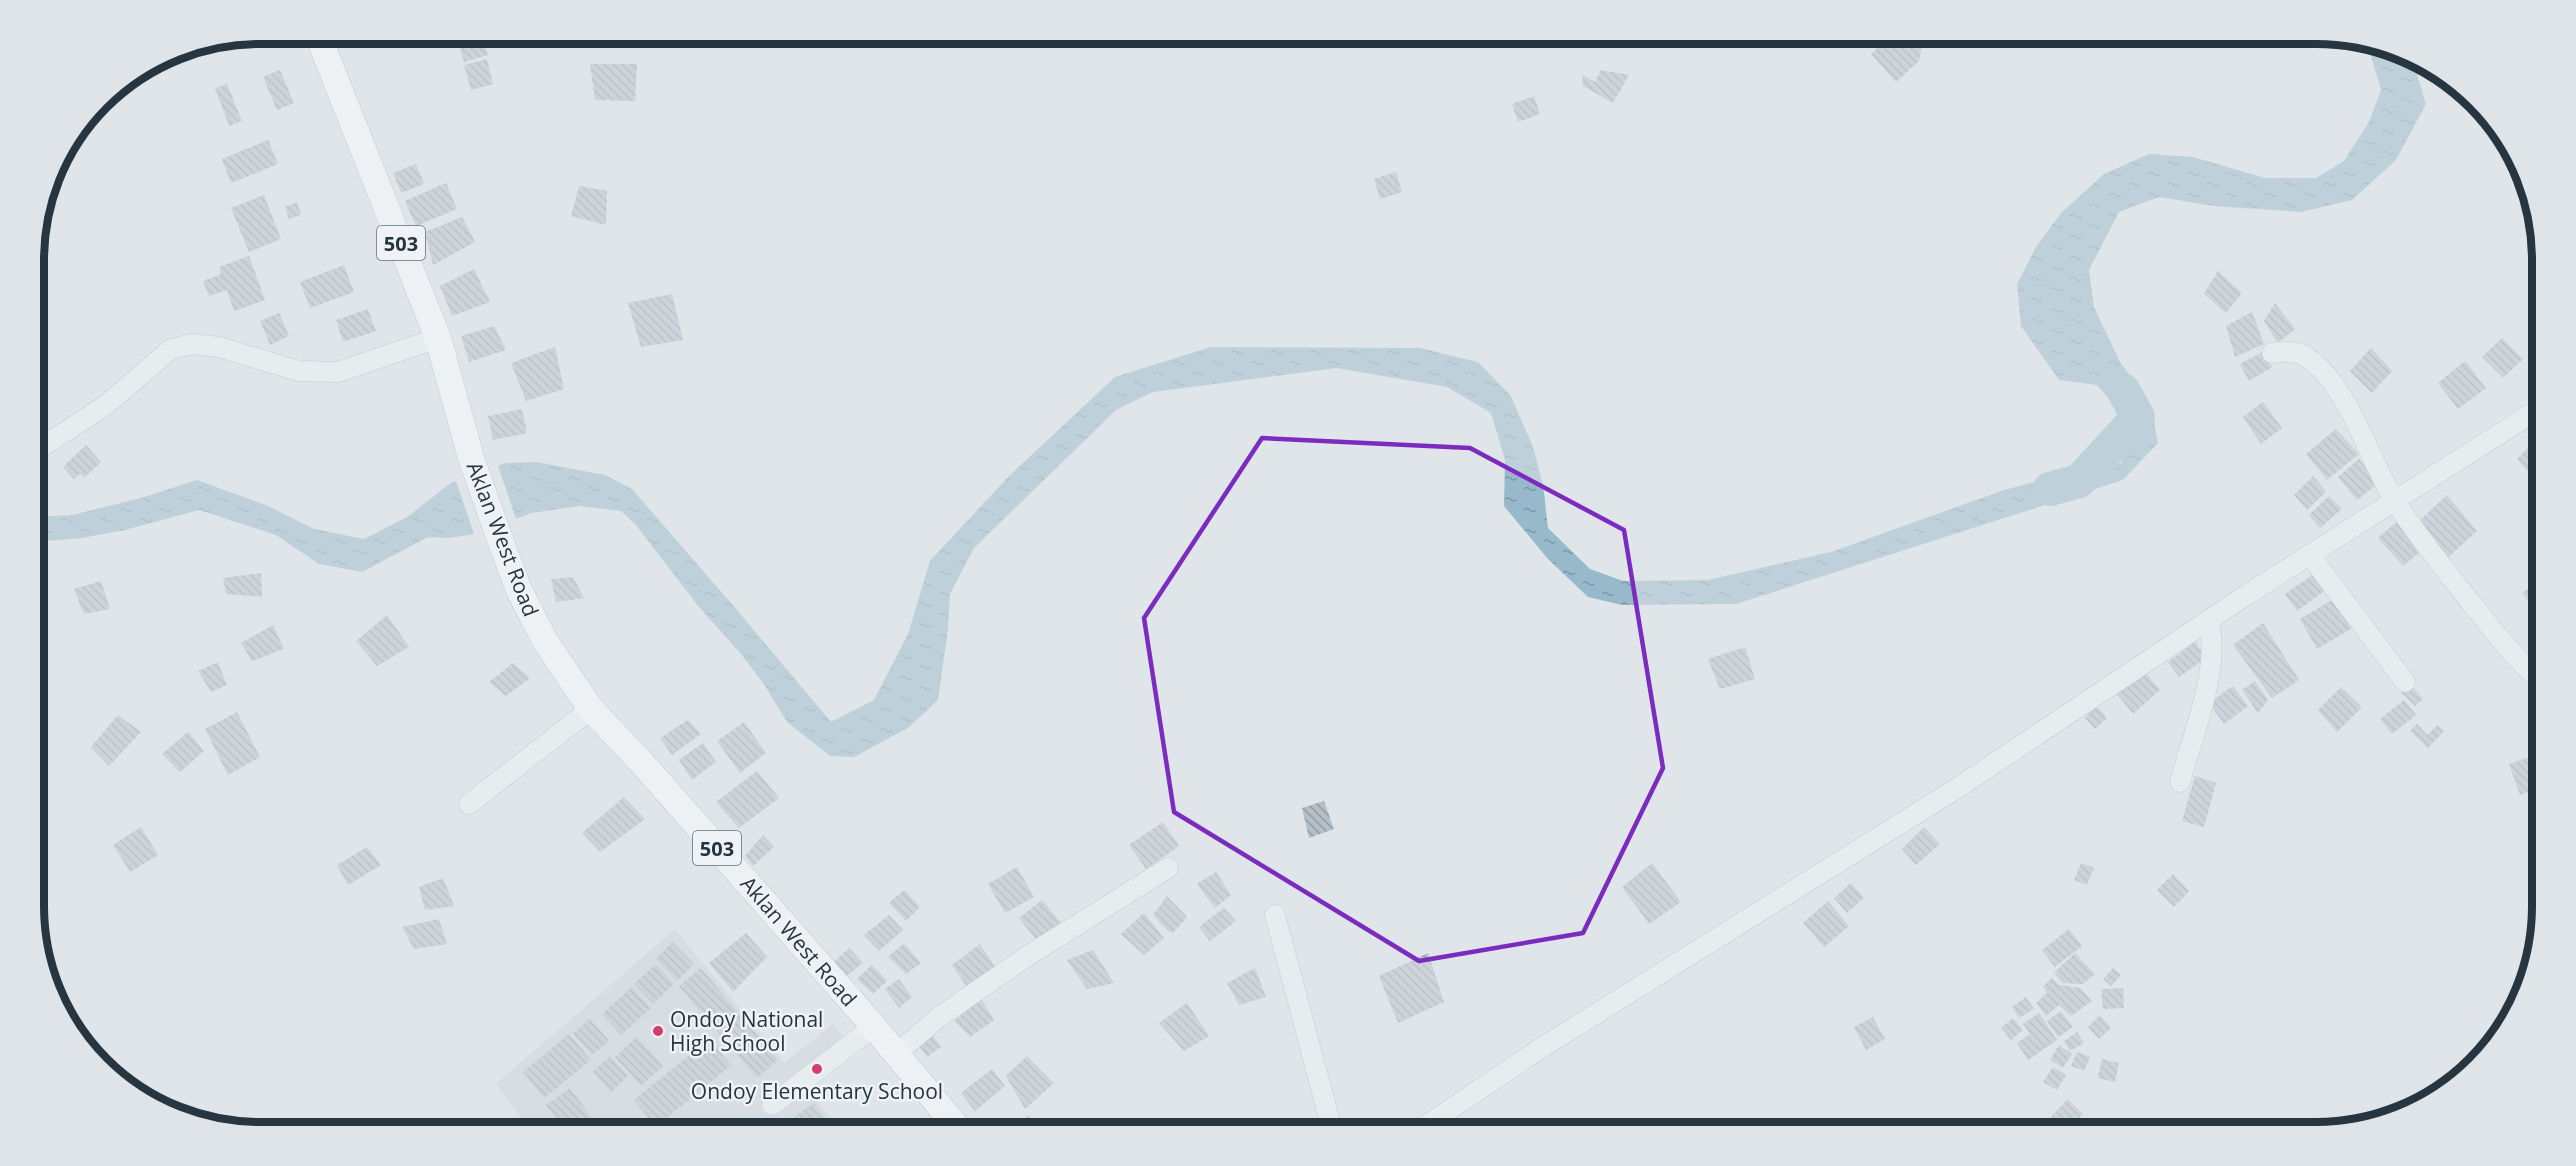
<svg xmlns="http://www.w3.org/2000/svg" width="2576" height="1166" font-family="'Open Sans',sans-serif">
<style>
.built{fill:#cdd4db}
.water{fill:url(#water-ripples)}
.pier{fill:#dfe5e9}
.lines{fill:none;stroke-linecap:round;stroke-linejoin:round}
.river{stroke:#98b9cb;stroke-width:34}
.building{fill:url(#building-back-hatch)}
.minor-casing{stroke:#a4adb3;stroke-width:21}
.major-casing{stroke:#9eabb6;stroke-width:27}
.minor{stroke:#f2f5f7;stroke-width:20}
.major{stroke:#fff;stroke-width:26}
.marked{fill:none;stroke:#7b2cbf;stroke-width:4.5;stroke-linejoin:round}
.poi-dot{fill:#d53d6d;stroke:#eff3f7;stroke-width:2}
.labels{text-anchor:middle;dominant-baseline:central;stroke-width:5;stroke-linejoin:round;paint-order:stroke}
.shield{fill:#eff3f7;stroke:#636e78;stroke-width:1.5}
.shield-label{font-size:20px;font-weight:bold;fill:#273541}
.street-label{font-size:21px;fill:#273541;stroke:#eff3f7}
.poi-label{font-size:21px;fill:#273541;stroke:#eff3f7;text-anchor:start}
.rim{fill:none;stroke:#273541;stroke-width:8}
</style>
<defs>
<pattern id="water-ripples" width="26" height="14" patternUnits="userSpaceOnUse" patternTransform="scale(1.5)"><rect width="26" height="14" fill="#98b9cb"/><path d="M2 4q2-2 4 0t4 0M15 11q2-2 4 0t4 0" fill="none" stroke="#7c97a6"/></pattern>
<pattern id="building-back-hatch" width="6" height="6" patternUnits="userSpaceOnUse" patternTransform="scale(1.5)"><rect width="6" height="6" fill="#b6bfc6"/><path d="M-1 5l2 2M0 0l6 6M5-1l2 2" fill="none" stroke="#949ca2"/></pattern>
</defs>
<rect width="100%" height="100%" fill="#dfe5e9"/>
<path class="built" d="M 675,929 L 784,1063 L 833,1024 L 854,1050 L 807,1088 L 842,1133 L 533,1133 L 496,1084 Z"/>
<path class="water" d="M 2367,43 L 2404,50 L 2411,55 L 2426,104 L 2396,160 L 2352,200 L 2301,212 L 2214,206 L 2159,197 L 2119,212 L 2089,270 L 2094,307 L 2120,362 L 2151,405 L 2158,443 L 2123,480 L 1736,604 L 1622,605 L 1588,597 L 1548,559 L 1504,506 L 1505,460 L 1491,413 L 1447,387 L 1336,368 L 1153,392 L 1116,410 L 974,548 L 950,594 L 948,629 L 938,700 L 908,728 L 854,757 L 830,756 L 787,722 L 763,683 L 741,654 L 699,607 L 635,524 L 621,511 L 579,506 L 532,513 L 470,535 L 447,538 L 428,537 L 362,572 L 319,564 L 276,535 L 199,510 L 125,530 L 82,538 L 34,542 L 34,517 L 72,515 L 141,498 L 197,480 L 268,506 L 314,529 L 364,539 L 407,517 L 451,483 L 506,463 L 536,462 L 605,475 L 632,489 L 737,610 L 831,722 L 874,700 L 908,634 L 930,561 L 1009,476 L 1115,377 L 1211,347 L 1420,348 L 1478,362 L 1511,396 L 1533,447 L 1543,485 L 1548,528 L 1590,569 L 1623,581 L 1708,580 L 1831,552 L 2004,490 L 2064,474 L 2121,463 L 2130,434 L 2117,408 L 2097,385 L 2059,380 L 2021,326 L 2017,284 L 2036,247 L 2061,213 L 2104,174 L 2149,154 L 2193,157 L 2265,178 L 2316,178 L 2344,161 L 2369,122 L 2381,90 Z"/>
<path class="pier" d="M 497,463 L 517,522 L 475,537 L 455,478 Z"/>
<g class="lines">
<path class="river" d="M 2050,489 L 2079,481 L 2138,417 L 2123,390"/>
</g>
<path class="building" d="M 455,33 L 483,33 L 484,35 L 459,43 Z
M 584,33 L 631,33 L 632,41 L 584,41 Z
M 1894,33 L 1917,33 L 1923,40 L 1919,61 L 1896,82 L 1871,54 Z
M 484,39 L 488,55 L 464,62 L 459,46 Z
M 487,59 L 493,84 L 471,90 L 464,65 Z
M 590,64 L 637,64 L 635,101 L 595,100 Z
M 280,70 L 294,103 L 277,110 L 263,77 Z
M 1601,70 L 1629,75 L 1613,103 L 1583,86 L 1582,75 L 1595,82 Z
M 227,84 L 242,121 L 229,126 L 215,88 Z
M 1534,96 L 1540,114 L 1518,122 L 1512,104 Z
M 268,140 L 278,164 L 231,183 L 222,159 Z
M 416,164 L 424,184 L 401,193 L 393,173 Z
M 1396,172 L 1402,192 L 1380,199 L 1374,179 Z
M 446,183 L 457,209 L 416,226 L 405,201 Z
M 579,186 L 607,191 L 606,225 L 571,216 Z
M 264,195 L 281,239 L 249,252 L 231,208 Z
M 297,202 L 301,215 L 289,219 L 285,207 Z
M 462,217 L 475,242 L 433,265 L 425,232 Z
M 249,256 L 265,300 L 234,311 L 227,290 L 209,296 L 203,281 L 221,274 L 219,267 Z
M 344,265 L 354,292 L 310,308 L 300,282 Z
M 474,269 L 490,302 L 452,316 L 440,286 Z
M 2218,271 L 2242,293 L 2226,313 L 2204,294 Z
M 672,294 L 683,340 L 641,347 L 628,303 Z
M 2275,303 L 2295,329 L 2278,343 L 2264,321 Z
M 368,309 L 376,331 L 343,342 L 336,320 Z
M 2252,312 L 2264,344 L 2235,357 L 2226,326 Z
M 279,313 L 289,336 L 270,345 L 260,321 Z
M 2541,315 L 2541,340 L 2530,324 Z
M 494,326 L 506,350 L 469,362 L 461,336 Z
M 2502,338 L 2523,359 L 2503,378 L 2482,357 Z
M 555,347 L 564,389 L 526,401 L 511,363 Z
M 2371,348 L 2392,371 L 2372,393 L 2350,371 Z
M 2263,352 L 2272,367 L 2249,381 L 2240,364 Z
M 2465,361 L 2486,388 L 2458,409 L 2438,383 Z
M 2263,402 L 2282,428 L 2261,444 L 2243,417 Z
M 522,409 L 527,433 L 493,440 L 488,416 Z
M 2336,429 L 2359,454 L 2327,480 L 2306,454 Z
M 2540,435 L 2542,438 L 2542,488 L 2517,459 Z
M 86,445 L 101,462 L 84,478 L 80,474 L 74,479 L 63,467 Z
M 2359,459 L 2379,483 L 2357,500 L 2338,477 Z
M 2313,476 L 2326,492 L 2307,510 L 2294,495 Z
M 2447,495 L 2477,531 L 2446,559 L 2418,522 Z
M 2329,496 L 2342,509 L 2320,528 L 2309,515 Z
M 2400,519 L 2425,548 L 2403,566 L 2378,538 Z
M 261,573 L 262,597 L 226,594 L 223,578 Z
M 2315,573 L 2327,589 L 2297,611 L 2285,594 Z
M 573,577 L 584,598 L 556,602 L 551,579 Z
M 2542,579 L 2542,620 L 2522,593 Z
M 101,581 L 110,609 L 84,614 L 74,589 Z
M 2337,597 L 2354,627 L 2317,649 L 2300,619 Z
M 387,615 L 409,647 L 377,666 L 356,641 Z
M 2263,623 L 2299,680 L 2272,698 L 2233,645 Z
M 273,625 L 284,649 L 252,661 L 241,643 Z
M 2195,642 L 2206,658 L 2179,677 L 2168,662 Z
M 1745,647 L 1755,679 L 1720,689 L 1708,659 Z
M 218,662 L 227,685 L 211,692 L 198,671 Z
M 513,663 L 530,678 L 506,696 L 489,682 Z
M 2144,671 L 2160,690 L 2133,714 L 2117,694 Z
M 2255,681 L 2268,700 L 2258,713 L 2242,690 Z
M 2410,684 L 2423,699 L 2415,706 L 2401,692 Z
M 2233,686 L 2248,706 L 2224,724 L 2209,703 Z
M 2341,687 L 2362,707 L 2337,732 L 2318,710 Z
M 2404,700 L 2416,715 L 2392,734 L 2380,719 Z
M 2096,706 L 2107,718 L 2095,729 L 2085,718 Z
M 2542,706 L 2542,727 L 2540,729 L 2530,718 Z
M 237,712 L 260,757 L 228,775 L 205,729 Z
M 118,715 L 141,732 L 109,766 L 91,747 Z
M 688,720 L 701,734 L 672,755 L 660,738 Z
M 744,722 L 766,753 L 740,773 L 717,741 Z
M 2417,724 L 2427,735 L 2438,725 L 2444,731 L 2428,748 L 2410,731 Z
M 188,732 L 204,751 L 180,772 L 162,754 Z
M 703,743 L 716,762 L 692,780 L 679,760 Z
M 2536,755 L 2543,775 L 2543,787 L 2520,795 L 2509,764 Z
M 757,771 L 779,798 L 739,828 L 716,802 Z
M 2195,776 L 2216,783 L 2204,827 L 2182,821 Z
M 624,797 L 645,819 L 600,852 L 582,833 Z
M 1324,801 L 1334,829 L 1309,838 L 1302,808 Z
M 1163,822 L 1179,846 L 1146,869 L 1129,845 Z
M 141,827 L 158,855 L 130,872 L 113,845 Z
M 1924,827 L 1940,844 L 1916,865 L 1902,849 Z
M 763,835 L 774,847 L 753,866 L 745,856 Z
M 367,847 L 381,865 L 348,885 L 337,865 Z
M 1652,863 L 1681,902 L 1649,924 L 1622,887 Z
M 2081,863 L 2094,868 L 2087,885 L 2074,880 Z
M 1017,867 L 1034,897 L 1005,913 L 988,884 Z
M 1216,872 L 1231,895 L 1215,908 L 1197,884 Z
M 2173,874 L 2189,891 L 2174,907 L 2157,890 Z
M 443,878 L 454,906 L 425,910 L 419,887 Z
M 1851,883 L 1864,898 L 1847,913 L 1834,898 Z
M 904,890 L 920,907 L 906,921 L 889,903 Z
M 1167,896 L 1187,917 L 1173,933 L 1167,930 L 1153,915 Z
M 1042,900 L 1062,924 L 1039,943 L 1019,918 Z
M 1828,901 L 1849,926 L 1824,947 L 1803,923 Z
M 1224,908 L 1236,921 L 1210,941 L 1199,927 Z
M 1144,913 L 1164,938 L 1144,955 L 1121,934 Z
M 889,915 L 903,930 L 879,951 L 864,935 Z
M 439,919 L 447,944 L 414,949 L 402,927 Z
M 2069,929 L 2082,946 L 2055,967 L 2042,950 Z
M 746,933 L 767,957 L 733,992 L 709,963 Z
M 672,942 L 694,964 L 677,981 L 656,959 Z
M 904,943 L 921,963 L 906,974 L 888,957 Z
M 980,944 L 997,970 L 969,990 L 952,965 Z
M 849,948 L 863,963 L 840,981 L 832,964 Z
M 1093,950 L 1114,983 L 1087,989 L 1067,960 Z
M 1428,953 L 1444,1002 L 1398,1023 L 1379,976 Z
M 2075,953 L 2095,974 L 2083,984 L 2063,983 L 2054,973 Z
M 656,964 L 674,984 L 653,1004 L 634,984 Z
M 872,965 L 887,981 L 873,994 L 857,979 Z
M 701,968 L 778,1060 L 757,1078 L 679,986 Z
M 1255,968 L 1266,997 L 1239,1005 L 1227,983 Z
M 2113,968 L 2121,975 L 2111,986 L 2103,979 Z
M 2052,978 L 2059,985 L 2080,988 L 2092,1001 L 2071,1016 L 2059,1005 L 2046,1016 L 2036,1003 L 2047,993 L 2043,986 Z
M 899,979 L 912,997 L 899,1008 L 885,989 Z
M 632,987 L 651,1008 L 621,1035 L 602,1014 Z
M 2123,988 L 2124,1008 L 2103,1009 L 2101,989 Z
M 2026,997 L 2034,1009 L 2019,1018 L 2012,1007 Z
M 981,999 L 994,1020 L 970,1037 L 954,1021 Z
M 1187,1003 L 1209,1036 L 1184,1051 L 1159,1023 Z
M 2061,1011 L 2073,1027 L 2058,1037 L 2047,1021 Z
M 2039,1013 L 2057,1040 L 2028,1060 L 2017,1043 L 2030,1034 L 2023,1024 Z
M 2100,1015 L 2111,1028 L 2099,1039 L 2088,1027 Z
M 1873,1017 L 1885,1039 L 1866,1050 L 1854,1027 Z
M 2013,1018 L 2023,1030 L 2011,1040 L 2001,1028 Z
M 590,1019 L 609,1041 L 592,1055 L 573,1033 Z
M 2077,1032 L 2084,1043 L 2070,1051 L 2064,1041 Z
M 569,1034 L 591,1060 L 544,1098 L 523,1072 Z
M 932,1034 L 941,1047 L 927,1057 L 918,1045 Z
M 637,1037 L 663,1066 L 641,1086 L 615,1057 Z
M 709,1039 L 731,1065 L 656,1127 L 634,1100 Z
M 2059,1045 L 2072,1054 L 2063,1068 L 2050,1060 Z
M 2077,1052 L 2090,1057 L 2084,1071 L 2071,1066 Z
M 610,1056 L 628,1076 L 611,1092 L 593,1072 Z
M 1027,1056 L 1054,1083 L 1025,1109 L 1006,1076 Z
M 2102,1059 L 2119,1063 L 2115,1082 L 2098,1078 Z
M 2053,1067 L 2066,1075 L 2057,1090 L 2043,1082 Z
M 992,1069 L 1005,1086 L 975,1111 L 961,1093 Z
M 570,1088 L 603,1133 L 566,1133 L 546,1105 Z
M 2068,1099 L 2083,1114 L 2066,1132 L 2051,1117 Z
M 814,1103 L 836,1133 L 805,1133 L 793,1118 Z
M 1028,1116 L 1040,1133 L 1000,1133 Z"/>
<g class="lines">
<g class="minor-casing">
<path id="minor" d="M 2272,353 C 2295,350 2304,352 2321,369 C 2354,403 2370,461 2395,501 C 2418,537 2446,571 2472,604 C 2494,631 2515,660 2542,682
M 34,452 L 106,405 L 171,349 L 192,344 L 219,347 L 299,371 L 338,372 L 438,338
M 2310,555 L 2405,682
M 2180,782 C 2192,737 2222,665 2208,621
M 469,804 L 591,709
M 1275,915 L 1333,1133
M 896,1054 L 939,1017 L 1029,955 L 1168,868
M 772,1105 L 873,1027
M 1415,1133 L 1538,1050 L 1959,787 L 2248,594 L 2542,407"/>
</g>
<g class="major-casing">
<path id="major" d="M 317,33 L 438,338 L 471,458 L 502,545 L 519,590 L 545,641 L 591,709 L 643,764 L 863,1014 L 962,1133"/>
</g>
<use href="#minor" class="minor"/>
<use href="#major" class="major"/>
</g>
<path d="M0 0H2576V1166H0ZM 1262,438 L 1470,448 L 1624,530 L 1663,768 L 1583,933 L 1419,961 L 1174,812 L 1144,618 Z" fill="#dfe5e9" fill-opacity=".55" fill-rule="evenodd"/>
<path class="marked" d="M 1262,438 L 1470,448 L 1624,530 L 1663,768 L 1583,933 L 1419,961 L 1174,812 L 1144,618 Z"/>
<g class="poi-dot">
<circle cx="658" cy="1031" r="6"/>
<circle cx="817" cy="1069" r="6"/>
</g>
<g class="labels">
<g class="shield">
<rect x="377" y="226" width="48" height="34" rx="4.5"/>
<rect x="693" y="831" width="48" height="34" rx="4.5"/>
</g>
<g class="shield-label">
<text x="401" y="243">503</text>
<text x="717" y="848">503</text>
</g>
<g class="street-label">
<text transform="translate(503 539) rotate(69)">Aklan West Road</text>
<text transform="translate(799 941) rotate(49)">Aklan West Road</text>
</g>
<g class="poi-label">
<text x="670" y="1019">Ondoy National<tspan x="670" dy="24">High School</tspan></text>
<text x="817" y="1091" text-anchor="middle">Ondoy Elementary School</text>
</g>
</g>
<path d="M0 0H2576V1166H0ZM260 44H2316A216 216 0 0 1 2532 260V906A216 216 0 0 1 2316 1122H260A216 216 0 0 1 44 906V260A216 216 0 0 1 260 44Z" fill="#dfe4e8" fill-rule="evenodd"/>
<path class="rim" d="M260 44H2316A216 216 0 0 1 2532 260V906A216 216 0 0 1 2316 1122H260A216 216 0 0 1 44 906V260A216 216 0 0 1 260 44Z"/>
</svg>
